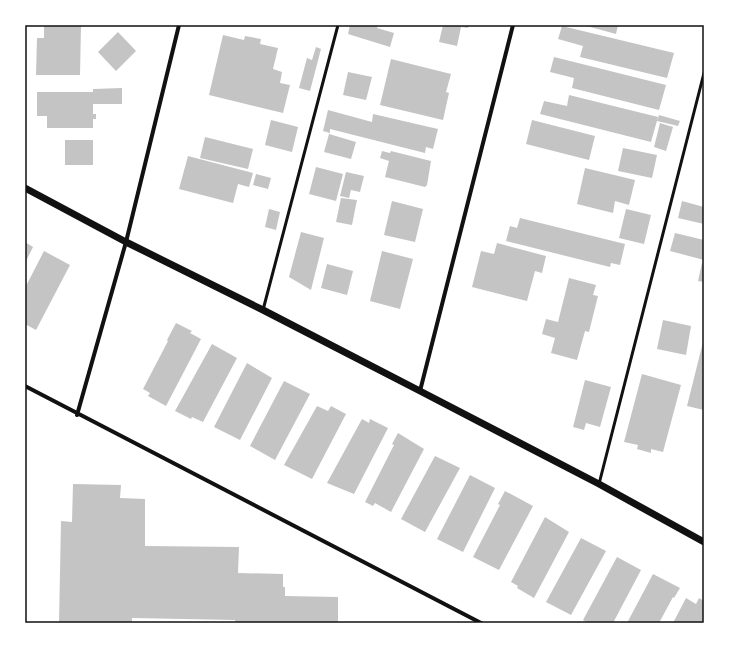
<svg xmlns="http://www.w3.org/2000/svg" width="729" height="648" font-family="Barlow,sans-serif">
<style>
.building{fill:#c4c4c4}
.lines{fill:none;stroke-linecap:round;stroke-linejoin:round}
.service{stroke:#111;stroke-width:3}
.minor{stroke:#111;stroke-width:4}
.tertiary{stroke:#111;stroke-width:7}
.neatline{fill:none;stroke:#111;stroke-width:1.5}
</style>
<rect width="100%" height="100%" fill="#fff"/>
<path class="building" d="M 44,25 L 81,26 L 80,75 L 36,75 L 37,38 L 44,38 Z
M 350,25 L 378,25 L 377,28 L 394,33 L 390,47 L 348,34 Z
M 443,25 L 469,25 L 468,28 L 461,27 L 457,46 L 439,42 Z
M 583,25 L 618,25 L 616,34 Z
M 562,26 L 674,53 L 667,78 L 580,57 L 583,46 L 558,39 Z
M 118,32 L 136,51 L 116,71 L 98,52 Z
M 223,35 L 244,40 L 245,36 L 261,39 L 260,44 L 278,48 L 273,69 L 282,72 L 280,83 L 290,85 L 283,113 L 209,95 Z
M 316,47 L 321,49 L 310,91 L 299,88 L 307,58 L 312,60 Z
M 554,57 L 666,85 L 659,110 L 572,88 L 574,78 L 550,72 Z
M 391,59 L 451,74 L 446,92 L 449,93 L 443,120 L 380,105 Z
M 348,72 L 372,77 L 366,100 L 343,95 Z
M 122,88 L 122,104 L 93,104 L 93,114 L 96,114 L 96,119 L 93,119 L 93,128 L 47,128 L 47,116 L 37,116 L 37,92 L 93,92 L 93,89 Z
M 569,95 L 658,117 L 651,142 L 540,114 L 544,101 L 567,106 Z
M 328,110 L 372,122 L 373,114 L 438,129 L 433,149 L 426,147 L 425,153 L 330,129 L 330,133 L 323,131 Z
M 659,115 L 680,121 L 678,126 L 657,121 Z
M 271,120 L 298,127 L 292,152 L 265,145 Z
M 532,120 L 595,136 L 589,160 L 526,144 Z
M 660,123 L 673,127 L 666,151 L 654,147 Z
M 329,134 L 356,142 L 351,159 L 324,152 Z
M 205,137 L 253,149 L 248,169 L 200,158 Z
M 65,140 L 93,140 L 93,165 L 65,165 Z
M 623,148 L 657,155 L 652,178 L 618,171 Z
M 382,151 L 390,153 L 391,151 L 431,161 L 427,185 L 425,187 L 385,177 L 389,161 L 380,158 Z
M 188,156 L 253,173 L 249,187 L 238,184 L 233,203 L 179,189 Z
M 316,167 L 343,174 L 336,201 L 309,194 Z
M 585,168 L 635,180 L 629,205 L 615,201 L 613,213 L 577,204 Z
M 346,172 L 364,176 L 360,192 L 351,190 L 349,198 L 340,196 Z
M 256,174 L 271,178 L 268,189 L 253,185 Z
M 341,198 L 357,200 L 352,225 L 336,222 Z
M 392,201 L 423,209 L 415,242 L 384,235 Z
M 682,201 L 704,207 L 704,224 L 678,218 Z
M 269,209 L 280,212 L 276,230 L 265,227 Z
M 626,209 L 651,215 L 644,244 L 619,238 Z
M 520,218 L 625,244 L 620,265 L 611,263 L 610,267 L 506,241 L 510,226 L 517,228 Z
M 301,232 L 324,238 L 311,290 L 289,277 Z
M 675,233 L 704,240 L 704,260 L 670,251 Z
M 25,242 L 33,247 L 25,263 Z
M 497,243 L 546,256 L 542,273 L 535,271 L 527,301 L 472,287 L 481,251 L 494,254 Z
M 44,251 L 70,265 L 36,330 L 25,324 L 25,288 Z
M 382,251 L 413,259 L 400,309 L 370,301 Z
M 702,263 L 704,264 L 704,282 L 698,281 Z
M 327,264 L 353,271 L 347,295 L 321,288 Z
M 569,278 L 596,285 L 593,295 L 598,296 L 589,332 L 585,331 L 577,360 L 551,353 L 555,338 L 542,334 L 546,319 L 558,322 Z
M 663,320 L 691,326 L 686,355 L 657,349 Z
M 176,323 L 192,331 L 190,333 L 201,339 L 166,406 L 148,396 L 150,393 L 143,389 L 168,341 L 167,340 Z
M 703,342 L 704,343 L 704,410 L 687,406 Z
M 212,344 L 237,358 L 203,422 L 192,417 L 191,419 L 175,411 Z
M 247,363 L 272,378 L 240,440 L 214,427 Z
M 642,374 L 681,385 L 663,452 L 651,449 L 651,453 L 637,449 L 638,445 L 624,442 Z
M 585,380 L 611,387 L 600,427 L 586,423 L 584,430 L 573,427 Z
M 284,381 L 310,394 L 275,460 L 250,446 Z
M 317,406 L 328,411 L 331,406 L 346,414 L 312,479 L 284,465 Z
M 362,419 L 369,423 L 370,419 L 388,428 L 354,494 L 327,483 Z
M 398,433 L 424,449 L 391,512 L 375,503 L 373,506 L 365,502 L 394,445 L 392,444 Z
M 435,456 L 460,468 L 425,532 L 401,519 Z
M 470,475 L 495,488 L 463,552 L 437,539 Z
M 73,484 L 121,485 L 120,498 L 145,499 L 145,546 L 239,547 L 238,573 L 283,574 L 283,587 L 285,587 L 285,596 L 338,597 L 338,623 L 235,623 L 235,620 L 132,618 L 132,623 L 59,623 L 61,521 L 72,522 Z
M 505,491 L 533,506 L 499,570 L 473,557 L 500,505 L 498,504 Z
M 545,517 L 569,532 L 534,598 L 517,588 L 518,586 L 511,582 Z
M 581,538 L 606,551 L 571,615 L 546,602 Z
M 617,557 L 641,570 L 613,623 L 588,623 L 583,620 Z
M 653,574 L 680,588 L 674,598 L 673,597 L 659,623 L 627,623 Z
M 686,598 L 696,604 L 699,598 L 704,601 L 704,623 L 673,623 Z"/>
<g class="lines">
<path class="service" d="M 263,310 L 338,25
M 599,484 L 704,73"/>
<path class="minor" d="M 25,386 L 481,623
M 420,391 L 513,25
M 77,415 L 126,242 L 179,25"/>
<path class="tertiary" d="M 25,188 L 126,242 L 263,310 L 420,391 L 599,484 L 704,542"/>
</g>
<rect width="729" height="648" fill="none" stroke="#ffffff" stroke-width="52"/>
<rect x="26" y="26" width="677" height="596" class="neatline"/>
</svg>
